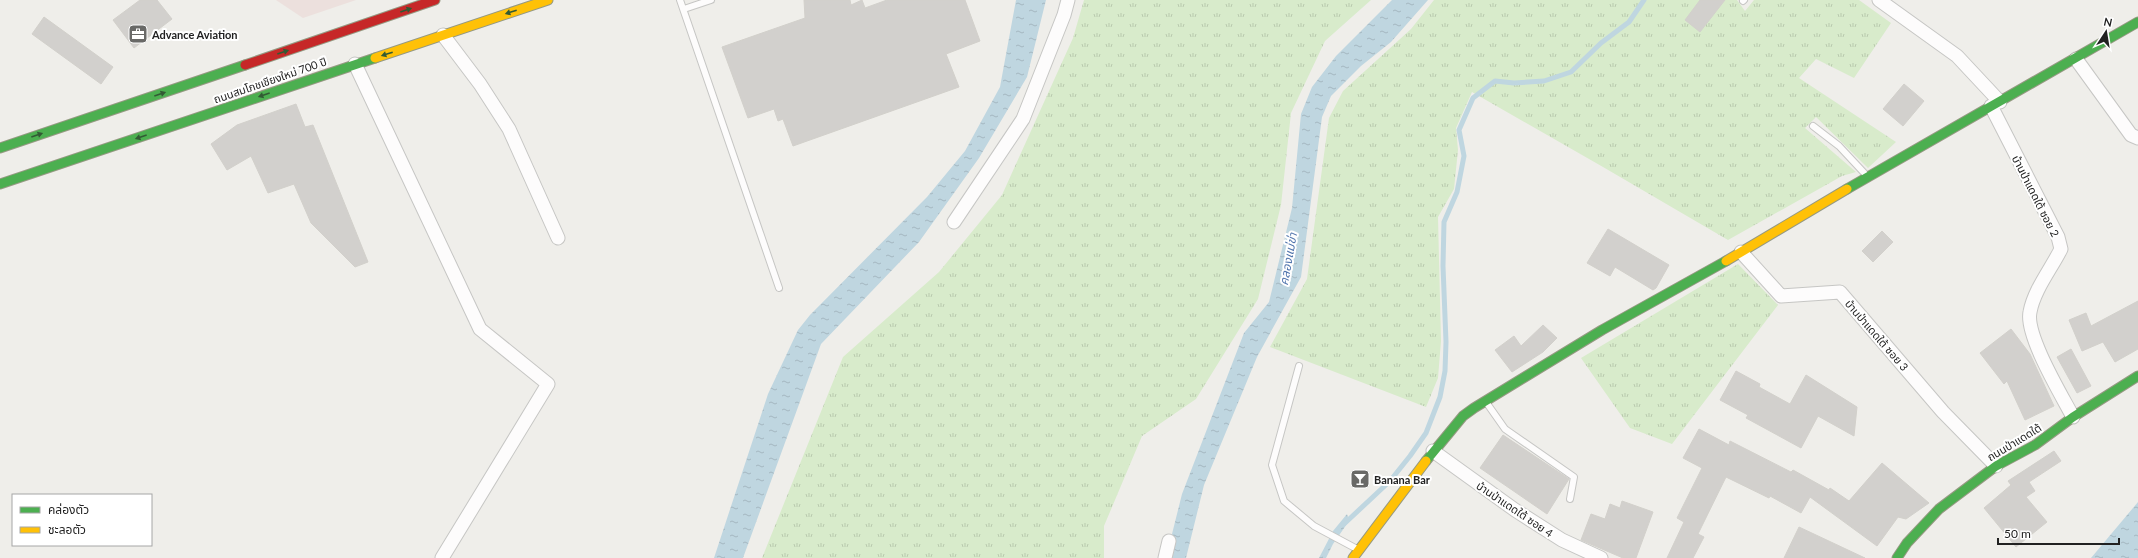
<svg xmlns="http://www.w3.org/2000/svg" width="2138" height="558" font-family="Lato,'Noto Sans Thai',sans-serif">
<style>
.commercial{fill:#ece0dd}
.grass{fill:url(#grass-tufts)}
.water{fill:url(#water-ripples)}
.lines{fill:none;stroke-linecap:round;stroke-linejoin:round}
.stream{stroke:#bfd6e0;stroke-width:5}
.building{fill:#d2d0cd;stroke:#d2d0cb}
.lane-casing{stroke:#c6c6c4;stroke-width:8}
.street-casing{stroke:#c6c6c4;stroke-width:15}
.fast-casing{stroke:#959982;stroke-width:11}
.slow-casing{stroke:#959982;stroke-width:11}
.jam-casing{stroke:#959982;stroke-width:11}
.lane{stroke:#fdfcfc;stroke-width:6}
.street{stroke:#fdfcfc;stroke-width:13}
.fast{stroke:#4caf50;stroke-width:9}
.slow{stroke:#ffc107;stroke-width:9}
.jam{stroke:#c62828;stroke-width:9}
.oneway{fill:#325a34}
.labels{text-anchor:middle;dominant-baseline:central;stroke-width:4;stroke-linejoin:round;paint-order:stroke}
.poi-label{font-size:11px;font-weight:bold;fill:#212121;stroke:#fff;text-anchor:start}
.street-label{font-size:11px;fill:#212121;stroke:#fff}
.water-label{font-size:12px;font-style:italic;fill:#5175ad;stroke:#fff}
</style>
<defs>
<pattern id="grass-tufts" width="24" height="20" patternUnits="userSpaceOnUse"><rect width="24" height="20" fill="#d8ebcb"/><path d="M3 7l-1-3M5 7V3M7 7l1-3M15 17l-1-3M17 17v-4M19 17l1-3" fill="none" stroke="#b9c9ae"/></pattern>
<pattern id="water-ripples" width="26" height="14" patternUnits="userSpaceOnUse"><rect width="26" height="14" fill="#bfd6e0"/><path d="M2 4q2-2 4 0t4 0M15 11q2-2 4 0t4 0" fill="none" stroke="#a4b7c0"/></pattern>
</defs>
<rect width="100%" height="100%" fill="#efeeea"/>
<path class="commercial" d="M 276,0 L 356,0 L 303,18 Z"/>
<path class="grass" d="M 1084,0 L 1371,0 L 1325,41 L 1291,113 L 1281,205 L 1258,299 L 1196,399 L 1142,436 L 1104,526 L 1104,558 L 762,558 L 843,357 L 939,272 L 1002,195 L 1073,38 Z
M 1434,0 L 1737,0 L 1745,11 L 1754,0 L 1859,0 L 1891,23 L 1854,78 L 1816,59 L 1799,78 L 1896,142 L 1868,168 L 1816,117 L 1805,128 L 1856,172 L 1842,176 L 1728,240 L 1603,167 L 1472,92 L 1456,128 L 1458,150 L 1454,189 L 1438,217 L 1441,341 L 1438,378 L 1426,407 L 1270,347 L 1307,279 L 1329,118 L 1343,91 L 1411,29 Z
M 1738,264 L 1778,305 L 1672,444 L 1630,428 L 1581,358 Z"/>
<path class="water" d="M 1016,0 L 1046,0 L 1027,77 L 979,158 L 919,242 L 821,344 L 743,558 L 714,558 L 768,394 L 798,330 L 810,315 L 927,197 L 965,151 L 1000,87 Z
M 1392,0 L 1428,0 L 1391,42 L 1361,66 L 1331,96 L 1322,117 L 1301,277 L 1257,357 L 1204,485 L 1186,558 L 1166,558 L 1182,494 L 1244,333 L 1269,302 L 1292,208 L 1301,114 L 1312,87 L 1336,56 Z
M 2138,502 L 2138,558 L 2091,558 Z
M 1347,514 L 1349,521 L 1333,544 L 1326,558 L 1319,558 L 1333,531 Z"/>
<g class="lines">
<path class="stream" d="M 1344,524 L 1390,481 L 1410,456 L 1426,433 L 1440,397 L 1445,371 L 1446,342 L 1443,266 L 1444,222 L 1457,192 L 1464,156 L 1459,130 L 1473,98 L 1495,81 L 1514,83 L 1544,81 L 1571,72 L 1601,43 L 1629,22 L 1644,0"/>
</g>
<path class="building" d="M 140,0 L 157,0 L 172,19 L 134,48 L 113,20 Z
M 804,0 L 850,0 L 851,5 L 862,0 L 865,8 L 887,0 L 965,0 L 980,41 L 946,54 L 959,87 L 793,146 L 783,119 L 778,121 L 774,109 L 748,118 L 722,47 L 805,18 Z
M 1700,0 L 1725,0 L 1700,32 L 1685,20 Z
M 44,17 L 113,67 L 101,84 L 32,34 Z
M 1904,84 L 1924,101 L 1903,126 L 1883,109 Z
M 296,104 L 305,127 L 313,125 L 368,262 L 355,267 L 311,223 L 294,184 L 268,193 L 251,156 L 227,170 L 211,144 L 237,125 Z
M 1608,229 L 1669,265 L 1656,288 L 1653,290 L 1615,267 L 1610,276 L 1587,263 Z
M 1882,231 L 1893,242 L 1873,262 L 1862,251 Z
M 2138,301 L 2138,349 L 2115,362 L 2103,342 L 2082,351 L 2069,320 L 2086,313 L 2091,326 Z
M 1543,325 L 1557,338 L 1543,352 L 1512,372 L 1495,350 L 1514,336 L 1521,346 Z
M 2011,329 L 2030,354 L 2054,406 L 2025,420 L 2007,381 L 2004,384 L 1980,353 Z
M 2071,349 L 2091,386 L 2077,393 L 2057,357 Z
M 1736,371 L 1760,384 L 1759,387 L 1790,404 L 1806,375 L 1857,407 L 1854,436 L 1818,416 L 1801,448 L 1746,418 L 1748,415 L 1720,400 Z
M 1699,429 L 1729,445 L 1730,441 L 1791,472 L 1793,470 L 1829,490 L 1830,488 L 1849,501 L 1882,463 L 1929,503 L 1906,519 L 1898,517 L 1877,546 L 1810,497 L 1801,513 L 1770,496 L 1769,498 L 1726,477 L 1698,534 L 1704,537 L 1693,558 L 1667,558 L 1684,522 L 1677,518 L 1702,468 L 1683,458 Z
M 1503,435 L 1569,479 L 1547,514 L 1480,468 Z
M 2054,451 L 2061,461 L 2029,482 L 2035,491 L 2026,497 L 2047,522 L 2016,547 L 1984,508 L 2011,485 L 2008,481 Z
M 1622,501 L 1653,512 L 1636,558 L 1623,558 L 1581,540 L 1591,514 L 1605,519 L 1610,504 L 1620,508 Z
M 1799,527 L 1865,558 L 1784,558 Z"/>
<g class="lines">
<g class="lane-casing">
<path id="lane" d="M 680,0 L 779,288
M 1743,1 L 1744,0
M 684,9 L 711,0
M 1813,126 L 1839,146 L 1867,176
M 1299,366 L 1272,465 L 1284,501 L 1314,526 L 1357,549
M 1486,402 L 1505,429 L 1574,477 L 1570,499"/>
</g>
<g class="street-casing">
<path id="street" d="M 1879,0 L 1957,56 L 2000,102
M 443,35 L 480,84 L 509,129 L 558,238
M 2076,59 L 2131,135 L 2138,138
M 355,64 L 480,329 L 548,384 L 442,558
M 1991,106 L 2058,237 L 2061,249 C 2051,269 2034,290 2030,312 C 2025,335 2062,396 2073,417
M 954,222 L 1023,119 L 1064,15 L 1068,0
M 1741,252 L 1781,296 L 1840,292 L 1943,412 L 1996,466
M 1433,451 L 1515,510 L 1562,540 L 1601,558
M 1165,558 L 1169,541"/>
</g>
<g class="fast-casing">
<path id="fast" d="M 0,148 L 245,65
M 0,184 L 375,58
M 1847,189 L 2138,22
M 1426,461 L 1463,416 L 1474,408 L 1602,330 L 1726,261
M 1897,558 L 1907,543 L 1939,509 L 1996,466 L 2035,445 L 2073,417 L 2138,376"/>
</g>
<g class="slow-casing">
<path id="slow" d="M 375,58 L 548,0
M 1726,261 L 1847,189
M 1353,558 L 1426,461"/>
</g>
<g class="jam-casing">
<path id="jam" d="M 245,65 L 435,0"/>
</g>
<use href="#lane" class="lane"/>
<use href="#street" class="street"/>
<use href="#fast" class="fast"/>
<use href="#slow" class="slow"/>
<use href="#jam" class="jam"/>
</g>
<defs><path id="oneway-solid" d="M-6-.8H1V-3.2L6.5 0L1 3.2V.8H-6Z"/></defs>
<g class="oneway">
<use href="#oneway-solid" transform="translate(406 10) rotate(-19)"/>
<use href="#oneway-solid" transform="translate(511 12) rotate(162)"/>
<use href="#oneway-solid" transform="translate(283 52) rotate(-19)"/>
<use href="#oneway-solid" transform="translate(387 54) rotate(162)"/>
<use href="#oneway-solid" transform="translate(160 94) rotate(-19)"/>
<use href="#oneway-solid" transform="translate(264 95) rotate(161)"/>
<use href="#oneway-solid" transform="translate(37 135) rotate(-19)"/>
<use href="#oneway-solid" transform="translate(141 137) rotate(161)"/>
</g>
<defs>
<g id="office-square" transform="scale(1)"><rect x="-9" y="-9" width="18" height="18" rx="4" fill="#696967" stroke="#fff"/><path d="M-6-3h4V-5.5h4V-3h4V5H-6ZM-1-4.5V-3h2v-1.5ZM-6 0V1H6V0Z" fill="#fff"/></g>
<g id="bar-square" transform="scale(1)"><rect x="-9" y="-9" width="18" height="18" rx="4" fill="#696967" stroke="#fff"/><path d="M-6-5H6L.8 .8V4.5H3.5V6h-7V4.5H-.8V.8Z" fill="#fff"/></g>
</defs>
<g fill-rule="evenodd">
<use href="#office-square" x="138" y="34"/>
<use href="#bar-square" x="1360" y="479"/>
</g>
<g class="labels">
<g class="poi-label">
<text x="152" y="34">Advance Aviation</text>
<text x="1374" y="479">Banana Bar</text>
</g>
<g class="street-label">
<text transform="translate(270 80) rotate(-19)">ถนนสมโภชเชียงใหม่ 700 ปี</text>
<text transform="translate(2036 196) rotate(63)">บ้านป่าแดดใต้ ซอย 2</text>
<text transform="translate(1877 335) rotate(49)">บ้านป่าแดดใต้ ซอย 3</text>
<text transform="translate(2014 442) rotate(-31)">ถนนป่าแดดใต้</text>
<text transform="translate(1515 509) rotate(34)">บ้านป่าแดดใต้ ซอย 4</text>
</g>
<g class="water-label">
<text transform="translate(1288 259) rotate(-80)">คลองแม่ข่า</text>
</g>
</g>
<rect x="12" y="494" width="140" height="52" fill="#ffffff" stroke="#a6a6a6"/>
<rect x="20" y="507" width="20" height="6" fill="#4caf50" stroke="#a6a6a6"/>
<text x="48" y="514" font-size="12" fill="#212121">คล่องตัว</text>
<rect x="20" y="527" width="20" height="6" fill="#ffc107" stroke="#a6a6a6"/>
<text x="48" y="534" font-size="12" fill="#212121">ชะลอตัว</text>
<g transform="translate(2106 32) rotate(12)" stroke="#ffffff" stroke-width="3" paint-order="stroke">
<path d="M0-3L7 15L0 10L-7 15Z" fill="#212121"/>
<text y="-6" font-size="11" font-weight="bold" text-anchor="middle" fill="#212121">N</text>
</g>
<path d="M1998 538v6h121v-6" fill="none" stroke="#212121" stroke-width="2"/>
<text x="2004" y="538" font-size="12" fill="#212121" stroke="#ffffff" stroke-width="3" paint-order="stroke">50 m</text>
</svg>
